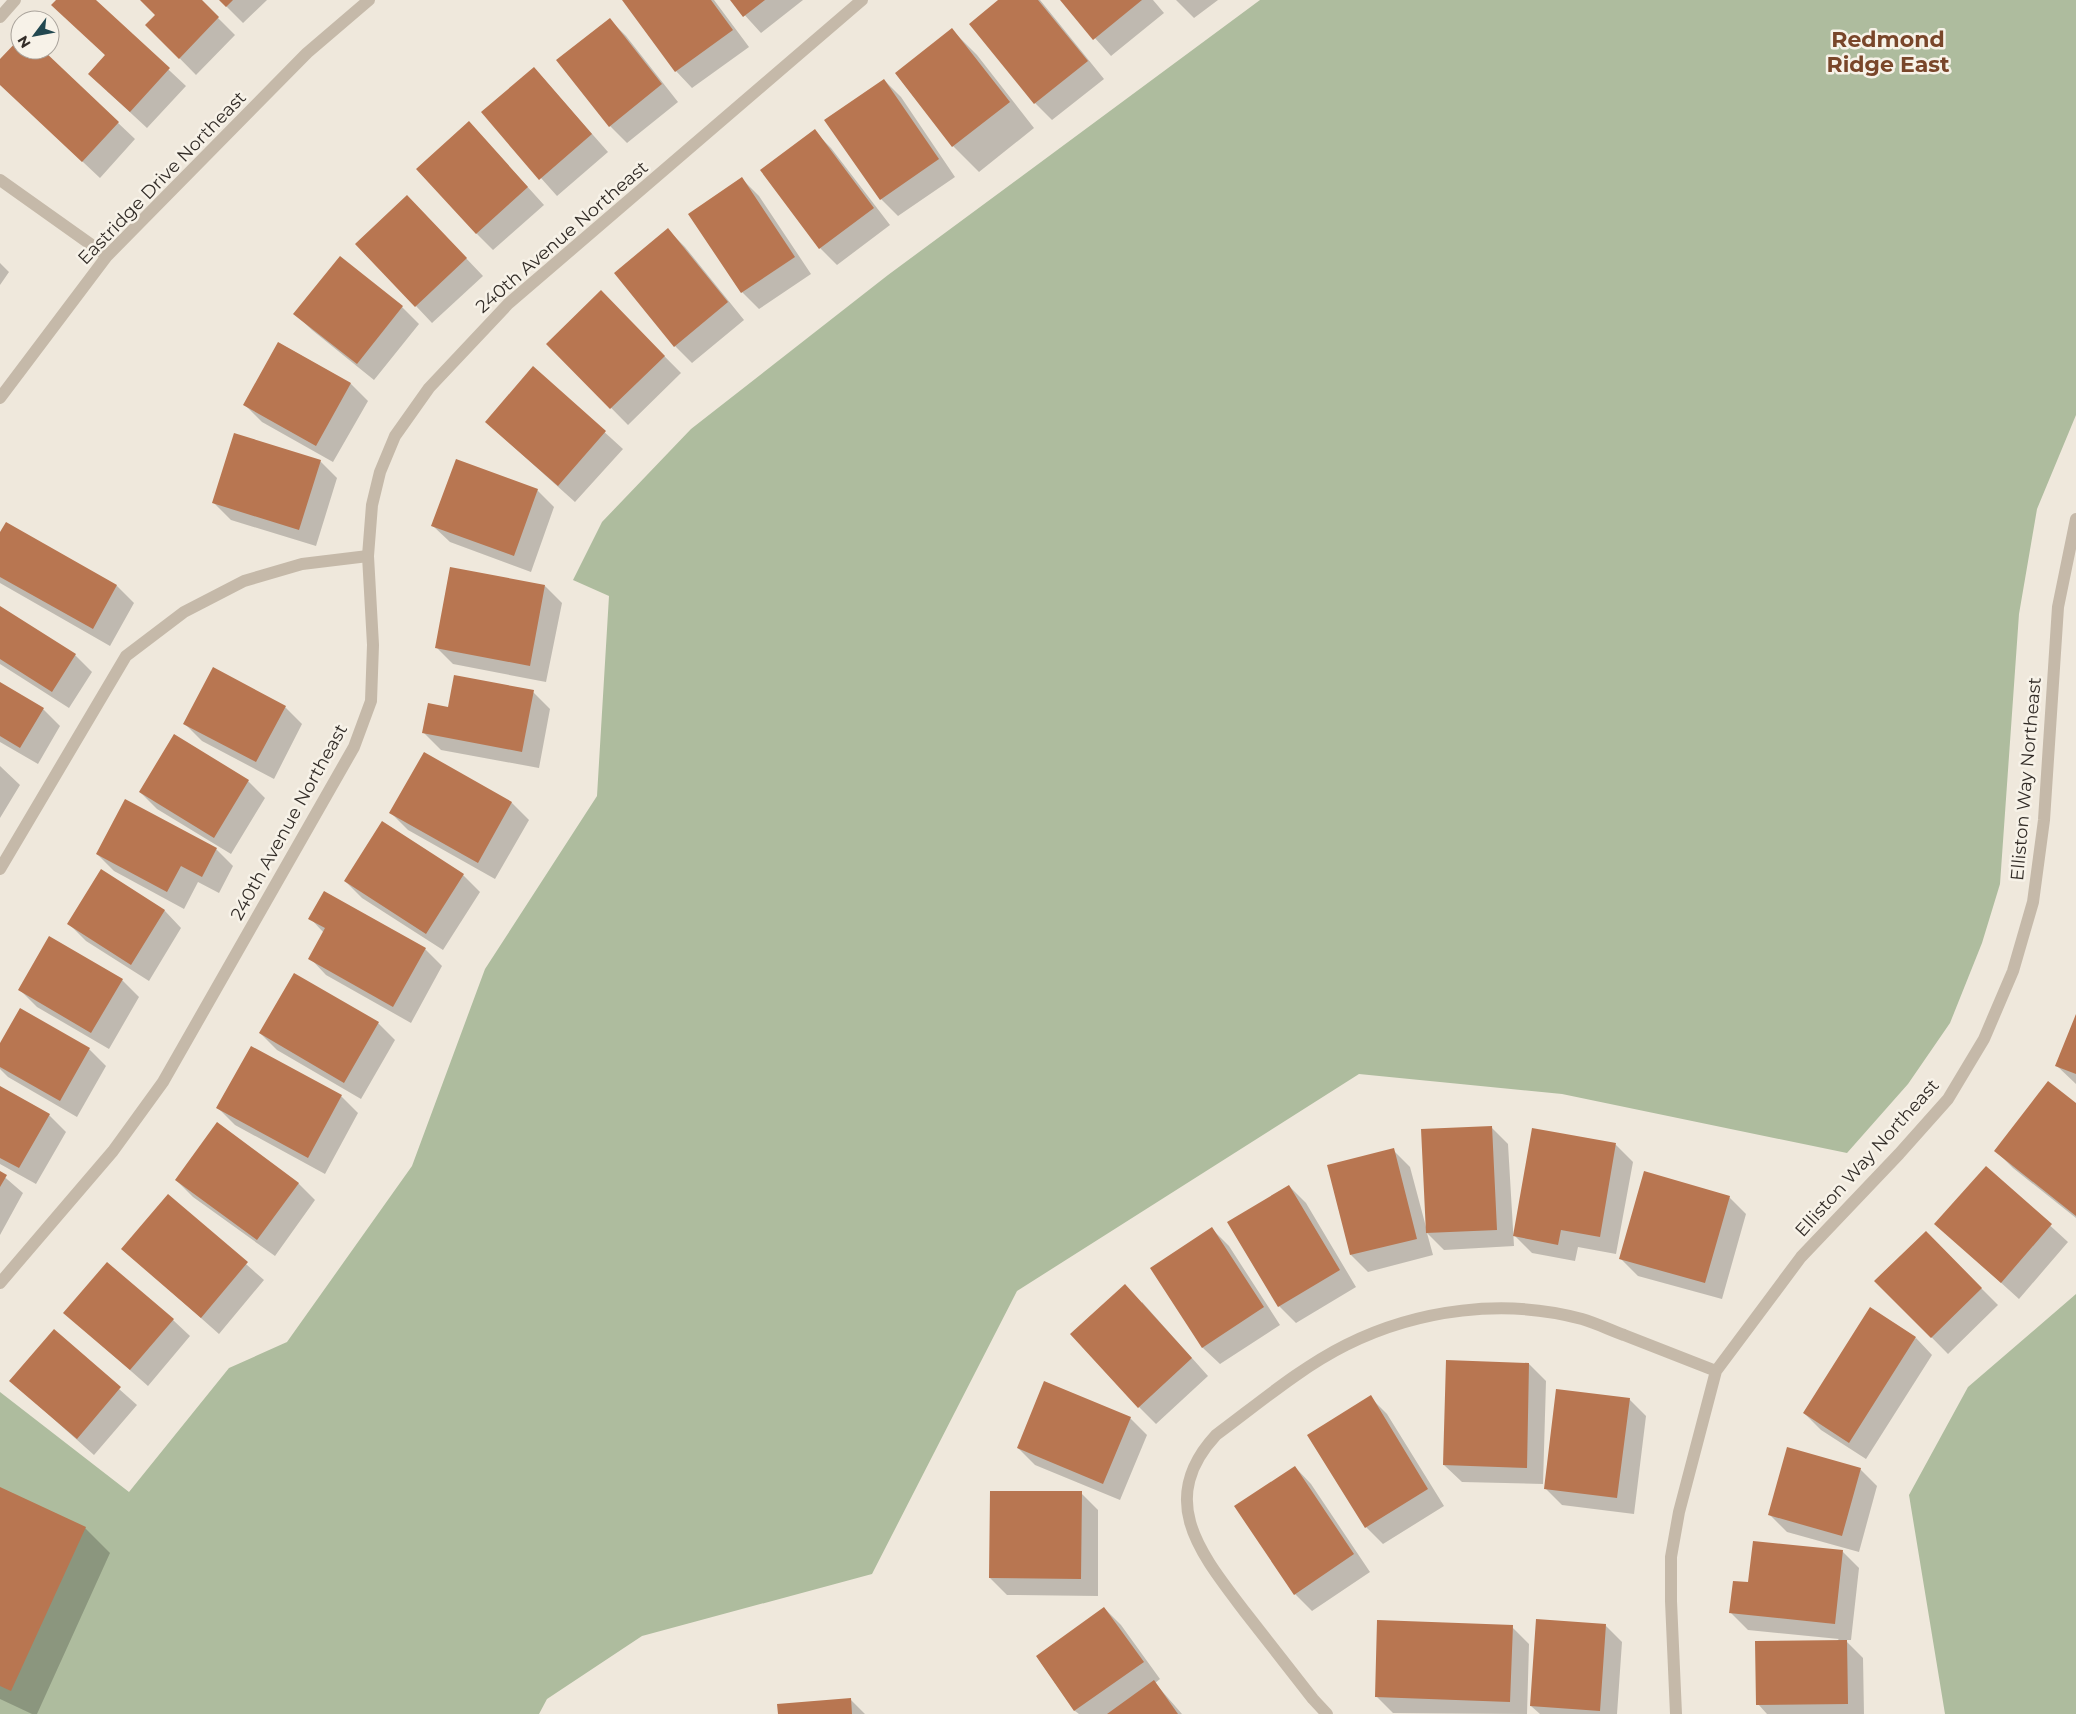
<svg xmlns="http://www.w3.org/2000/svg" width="2076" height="1714" font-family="Montserrat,sans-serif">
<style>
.green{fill:#aebc9e}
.shadow{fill:#0003}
.building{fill:#b87651}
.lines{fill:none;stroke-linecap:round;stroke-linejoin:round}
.lane{stroke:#c5b9a9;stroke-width:12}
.street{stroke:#c5b9a9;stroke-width:12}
.labels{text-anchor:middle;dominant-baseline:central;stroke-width:5;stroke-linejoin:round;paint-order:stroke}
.street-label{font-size:18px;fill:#332d28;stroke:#f7f2e8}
.district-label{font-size:22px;font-weight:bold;fill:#79462a;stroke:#f7f2e8}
</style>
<rect width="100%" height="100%" fill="#efe8dc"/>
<path class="green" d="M 1260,0 L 2076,0 L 2076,415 L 2037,509 L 2019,614 L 2000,884 L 1982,943 L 1950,1023 L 1908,1084 L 1847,1153 L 1562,1094 L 1359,1074 L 1017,1291 L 872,1574 L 642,1636 L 547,1699 L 539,1714 L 0,1714 L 0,1392 L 129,1492 L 229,1368 L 287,1342 L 412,1166 L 485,969 L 597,796 L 609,596 L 573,580 L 602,522 L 691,429 L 888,275 Z
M 2076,1294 L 2076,1714 L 1945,1714 L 1909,1495 L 1968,1387 Z"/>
<path class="shadow" d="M 57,0 L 94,0 L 186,86 L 147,128 L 107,91 L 106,56 Z
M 141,0 L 200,0 L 235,35 L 196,75 L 147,25 L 156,15 Z
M 220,0 L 267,0 L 243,23 Z
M 624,0 L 714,0 L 749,47 L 692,88 L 676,71 Z
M 731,0 L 803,0 L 761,33 Z
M 1000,0 L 1040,0 L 1104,79 L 1052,120 L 1035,103 L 971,24 Z
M 1061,0 L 1153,0 L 1164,13 L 1111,56 Z
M 1176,0 L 1218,0 L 1194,18 Z
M 609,19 L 626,36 L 678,102 L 627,143 L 610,126 Z
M 952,30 L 977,55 L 1034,128 L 979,172 L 953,146 L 896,74 Z
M 20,40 L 20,50 L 41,50 L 135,139 L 100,178 L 0,84 L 0,61 Z
M 534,68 L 608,152 L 557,196 L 482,112 Z
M 884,80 L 901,97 L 955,177 L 898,216 L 881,199 Z
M 814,131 L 831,148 L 890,225 L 837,265 L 820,248 Z
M 485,140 L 544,205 L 493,250 L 476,233 Z
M 742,179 L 759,196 L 811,274 L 759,309 L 742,292 Z
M 424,214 L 483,276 L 432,323 L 416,306 Z
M 668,230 L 685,247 L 744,320 L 692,363 L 675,346 Z
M 0,263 L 9,272 L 0,285 Z
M 601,292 L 681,373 L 628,425 L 548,344 Z
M 402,307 L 419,324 L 374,380 L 312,330 L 295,314 Z
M 279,343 L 351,384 L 368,401 L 333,462 L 262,422 L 245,405 Z
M 534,368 L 623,449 L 575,502 L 486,422 Z
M 320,461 L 337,478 L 316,546 L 231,520 L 214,503 Z
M 537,490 L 554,507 L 531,572 L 450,542 L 433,526 Z
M 6,524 L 117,586 L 134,603 L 110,646 L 0,583 L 0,534 Z
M 545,586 L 562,603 L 546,682 L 453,664 L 436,647 Z
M 0,607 L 75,655 L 92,672 L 69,708 L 0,664 Z
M 0,683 L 43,709 L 60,726 L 38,764 L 0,742 Z
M 533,692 L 550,709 L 539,768 L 441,750 L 424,733 L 449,709 Z
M 285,707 L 302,724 L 274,779 L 202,741 L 185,724 Z
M 424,754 L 512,803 L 529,820 L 495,879 L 408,830 L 391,813 Z
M 0,766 L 20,785 L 0,818 Z
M 248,781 L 265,798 L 231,854 L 157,809 L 140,792 Z
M 216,849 L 233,866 L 219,893 L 198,882 L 184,909 L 114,871 L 97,854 Z
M 102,871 L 165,911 L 181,928 L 149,981 L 86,941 L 69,924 Z
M 463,875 L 480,892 L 443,950 L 362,898 L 345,881 Z
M 310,918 L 425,949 L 442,966 L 411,1023 L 326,975 L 310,958 L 324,933 Z
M 122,980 L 139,997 L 109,1049 L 37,1007 L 20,990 Z
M 20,1010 L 89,1049 L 106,1066 L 77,1117 L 8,1077 L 0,1069 L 0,1045 Z
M 2076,1017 L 2076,1084 L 2057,1066 Z
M 378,1023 L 395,1040 L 361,1099 L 277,1050 L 260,1033 Z
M 0,1087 L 49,1115 L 66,1132 L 36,1184 L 0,1164 Z
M 341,1096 L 358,1113 L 325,1174 L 235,1125 L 218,1108 Z
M 2076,1105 L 2076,1218 L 2013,1168 L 1996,1151 Z
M 1491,1127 L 1508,1144 L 1514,1246 L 1444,1250 L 1427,1233 L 1433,1255 L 1368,1272 L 1351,1255 L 1393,1150 L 1410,1167 L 1426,1227 Z
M 1533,1130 L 1616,1145 L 1633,1162 L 1616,1254 L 1578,1247 L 1575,1261 L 1532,1253 L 1515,1236 Z
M 1986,1167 L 2068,1242 L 2019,1299 L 1936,1224 Z
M 0,1173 L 23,1193 L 0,1235 Z
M 176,1180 L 298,1183 L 315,1200 L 275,1256 L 193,1197 Z
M 1289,1186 L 1306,1203 L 1356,1287 L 1296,1323 L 1279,1306 Z
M 168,1195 L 264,1280 L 219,1334 L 123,1249 Z
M 1729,1197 L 1746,1214 L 1722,1299 L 1638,1276 L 1621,1259 Z
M 1212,1229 L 1229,1246 L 1280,1325 L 1220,1364 L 1203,1348 L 1152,1269 Z
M 1926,1233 L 1998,1305 L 1948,1354 L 1876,1281 Z
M 1142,1302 L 1208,1376 L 1156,1424 L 1139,1407 Z
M 65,1313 L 173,1320 L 190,1336 L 148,1386 Z
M 54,1331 L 137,1405 L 94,1455 L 11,1381 Z
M 1916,1338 L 1932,1355 L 1866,1459 L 1821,1430 L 1804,1413 Z
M 1529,1364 L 1546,1381 L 1543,1484 L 1462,1482 L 1444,1465 Z
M 1370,1397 L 1387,1414 L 1444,1506 L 1383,1544 L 1366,1527 L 1309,1435 Z
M 1629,1399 L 1646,1416 L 1634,1514 L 1562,1505 L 1545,1488 Z
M 1130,1418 L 1147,1435 L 1120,1500 L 1035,1465 L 1018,1448 Z
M 1295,1467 L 1311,1484 L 1370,1572 L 1312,1611 L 1295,1594 L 1236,1507 Z
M 1860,1469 L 1877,1486 L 1859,1552 L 1787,1532 L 1770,1515 Z
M 0,1489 L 85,1528 L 110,1553 L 37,1714 L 32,1714 L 0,1699 Z
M 1081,1493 L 1098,1510 L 1098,1596 L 1007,1595 L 990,1578 Z
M 1842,1551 L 1859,1568 L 1851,1640 L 1845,1640 L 1863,1658 L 1864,1714 L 1767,1714 L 1758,1704 L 1839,1639 L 1748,1630 L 1731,1613 L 1750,1583 Z
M 1104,1608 L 1121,1625 L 1160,1679 L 1155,1683 L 1182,1714 L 1079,1714 L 1075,1711 L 1037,1657 Z
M 1605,1625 L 1622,1642 L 1617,1714 L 1540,1714 L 1531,1706 Z
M 1512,1627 L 1529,1644 L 1527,1714 L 1393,1713 L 1376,1696 Z
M 850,1699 L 865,1714 L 780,1714 Z"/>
<path class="building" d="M 56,0 L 96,0 L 170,68 L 130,112 L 88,74 L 105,55 L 51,5 Z
M 140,0 L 202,0 L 219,17 L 179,59 L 145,25 L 155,15 Z
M 219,0 L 233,0 L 226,7 Z
M 622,0 L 711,0 L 733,30 L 675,72 Z
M 730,0 L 765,0 L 743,17 Z
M 998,0 L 1038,0 L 1088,61 L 1034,104 L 969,24 Z
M 1060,0 L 1142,0 L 1093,40 Z
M 610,18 L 662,84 L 609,127 L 556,60 Z
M 952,28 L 1010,102 L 952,147 L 895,73 Z
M 20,38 L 20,50 L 43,50 L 119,122 L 82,162 L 0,85 L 0,59 Z
M 534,67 L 592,134 L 539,180 L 481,112 Z
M 884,79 L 939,159 L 880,200 L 824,120 Z
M 469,121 L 528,187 L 476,234 L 416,169 Z
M 815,129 L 874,208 L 819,249 L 760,170 Z
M 742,177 L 795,257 L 741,293 L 688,214 Z
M 407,195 L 467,258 L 415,307 L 355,244 Z
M 668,228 L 728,302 L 674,347 L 614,273 Z
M 340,256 L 403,306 L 357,364 L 293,314 Z
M 601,290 L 665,356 L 610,409 L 546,344 Z
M 278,342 L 351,383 L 316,446 L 243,405 Z
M 533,366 L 606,431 L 558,486 L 485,422 Z
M 234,433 L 321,460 L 299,530 L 212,503 Z
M 456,459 L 538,489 L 514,556 L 431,526 Z
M 6,522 L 117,585 L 93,629 L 0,577 L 0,532 Z
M 450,567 L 545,585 L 530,666 L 435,648 Z
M 0,606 L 76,654 L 52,692 L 0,659 Z
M 213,667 L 286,706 L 256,762 L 183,724 Z
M 454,675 L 534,690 L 522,752 L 422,733 L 428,703 L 448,707 Z
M 0,682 L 44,708 L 20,748 L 0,736 Z
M 174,734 L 249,780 L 214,838 L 139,792 Z
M 424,752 L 512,802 L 478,863 L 389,813 Z
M 125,799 L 217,848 L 202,877 L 181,866 L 167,892 L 96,854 Z
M 382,821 L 464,874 L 426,934 L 344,881 Z
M 101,869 L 165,910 L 131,965 L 67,924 Z
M 324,891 L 426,948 L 393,1007 L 308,959 L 325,928 L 308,919 Z
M 49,936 L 123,979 L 91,1033 L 18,990 Z
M 294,973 L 379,1022 L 344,1083 L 259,1033 Z
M 20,1008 L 90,1048 L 60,1101 L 0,1067 L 0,1043 Z
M 2076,1014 L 2076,1074 L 2055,1066 Z
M 251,1046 L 342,1095 L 308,1158 L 216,1108 Z
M 2048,1081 L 2076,1103 L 2076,1216 L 1994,1151 Z
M 0,1086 L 50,1114 L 19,1168 L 0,1158 Z
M 217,1122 L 299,1183 L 257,1240 L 175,1180 Z
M 1492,1126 L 1497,1230 L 1426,1233 L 1421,1129 Z
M 1532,1128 L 1616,1143 L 1600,1237 L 1561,1230 L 1558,1245 L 1513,1236 Z
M 1394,1148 L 1417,1239 L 1350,1255 L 1327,1165 Z
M 1986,1166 L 2052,1224 L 2001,1283 L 1934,1224 Z
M 0,1171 L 7,1175 L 0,1187 Z
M 1644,1171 L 1730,1196 L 1705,1283 L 1619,1259 Z
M 1289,1185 L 1340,1270 L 1278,1307 L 1227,1222 Z
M 168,1194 L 248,1262 L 201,1318 L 121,1249 Z
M 1212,1227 L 1264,1307 L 1202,1348 L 1150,1268 Z
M 1926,1231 L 1982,1288 L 1931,1338 L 1874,1281 Z
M 107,1262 L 174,1319 L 130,1370 L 63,1313 Z
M 1125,1284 L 1192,1358 L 1138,1408 L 1070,1334 Z
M 1870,1307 L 1916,1337 L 1849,1443 L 1803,1413 Z
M 54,1329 L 121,1387 L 77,1439 L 9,1381 Z
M 1446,1360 L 1529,1363 L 1527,1468 L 1443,1465 Z
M 1044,1381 L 1131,1417 L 1103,1484 L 1017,1448 Z
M 1556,1389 L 1630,1398 L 1617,1498 L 1544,1489 Z
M 1371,1395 L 1428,1489 L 1365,1528 L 1307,1435 Z
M 1787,1447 L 1861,1468 L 1842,1536 L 1768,1515 Z
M 1295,1466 L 1354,1554 L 1294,1595 L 1234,1506 Z
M 0,1487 L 86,1527 L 11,1691 L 0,1686 Z
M 990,1491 L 1082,1491 L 1081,1579 L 989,1578 Z
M 1753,1541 L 1843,1550 L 1835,1624 L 1729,1613 L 1733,1581 L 1748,1582 Z
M 1104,1607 L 1144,1662 L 1074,1711 L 1036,1656 Z
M 1536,1619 L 1606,1624 L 1600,1711 L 1530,1706 Z
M 1377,1620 L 1513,1625 L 1510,1702 L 1375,1697 Z
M 1847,1640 L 1848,1704 L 1756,1705 L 1755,1641 Z
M 1154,1680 L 1178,1714 L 1107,1714 Z
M 851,1698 L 852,1714 L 778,1714 L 777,1704 Z"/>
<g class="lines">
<path class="lane" d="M 0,17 L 15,0
M 0,869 L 126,656 L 184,612 L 244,581 L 302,564 L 368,556"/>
<path class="street" d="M 0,180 L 107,256
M 0,398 L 107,256 L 307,53 L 369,0
M 0,1283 L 113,1151 L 163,1082 L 354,747 L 371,701 L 373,645 L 368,556 L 372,505 L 380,472 L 395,436 L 429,388 L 508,304 L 862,0
M 1327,1714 L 1313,1699 C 1290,1670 1268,1641 1245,1612 C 1202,1555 1155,1501 1216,1435 C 1258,1404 1300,1368 1346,1345 C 1418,1309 1505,1298 1582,1319 C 1596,1323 1610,1330 1624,1335 C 1655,1347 1685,1359 1716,1371
M 1676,1714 L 1671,1601 L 1671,1557 L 1679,1512 L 1716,1371 L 1801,1257 L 1899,1154 L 1948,1099 L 1984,1039 L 2013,971 L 2033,902 L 2044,820 L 2058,607 L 2076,519"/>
</g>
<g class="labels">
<g class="street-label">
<text transform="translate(162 178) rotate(-46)">Eastridge Drive Northeast</text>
<text transform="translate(562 237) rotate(-41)">240th Avenue Northeast</text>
<text transform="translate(2026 779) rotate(-85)">Elliston Way Northeast</text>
<text transform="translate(289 822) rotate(-61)">240th Avenue Northeast</text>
<text transform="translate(1867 1158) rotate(-48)">Elliston Way Northeast</text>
</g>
<g class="district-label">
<text x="1888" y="39">Redmond<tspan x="1888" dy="25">Ridge East</tspan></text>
</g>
</g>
<g transform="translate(35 35) rotate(238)"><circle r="24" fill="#f7f2e8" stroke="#a9a39b"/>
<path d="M0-4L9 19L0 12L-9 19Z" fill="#224850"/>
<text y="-8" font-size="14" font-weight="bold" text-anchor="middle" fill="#332d28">N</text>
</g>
</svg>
